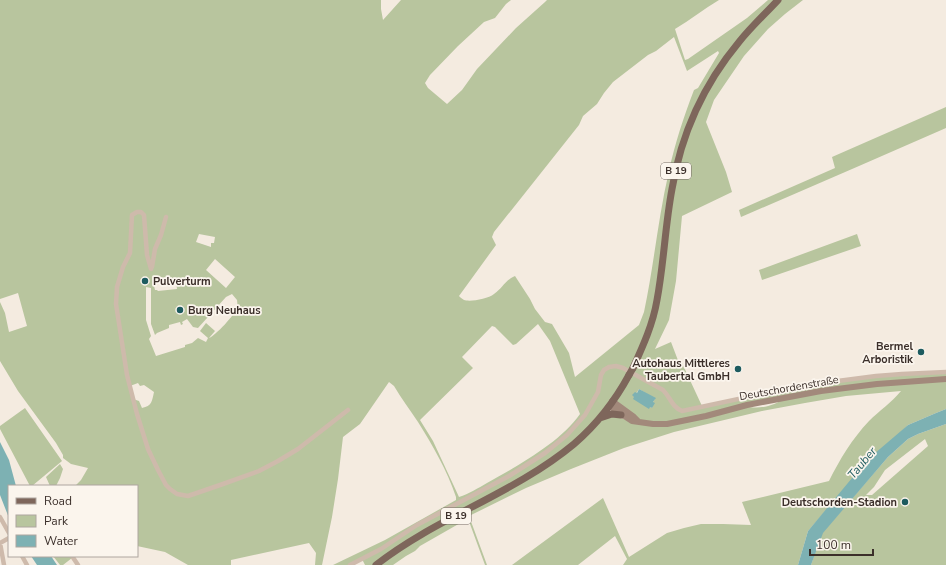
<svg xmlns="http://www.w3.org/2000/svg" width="946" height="565" font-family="'Nunito Sans',sans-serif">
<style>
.green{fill:#b8c59e;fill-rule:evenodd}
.water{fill:#7db1b3}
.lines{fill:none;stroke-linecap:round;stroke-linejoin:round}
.street{stroke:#cebaab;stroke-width:4.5}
.secondary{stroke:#a2897b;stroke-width:6}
.primary{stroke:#7e665b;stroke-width:7}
.primary-bridge{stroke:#7e665b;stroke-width:7}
.poi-dot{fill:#1d5b5f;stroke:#fbf5ed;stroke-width:1.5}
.labels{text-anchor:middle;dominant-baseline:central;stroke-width:3.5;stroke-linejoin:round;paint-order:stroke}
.shield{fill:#fbf5ed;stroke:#756a64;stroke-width:1}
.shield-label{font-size:10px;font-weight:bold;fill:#3b2f2a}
.poi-label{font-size:11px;font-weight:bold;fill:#3b2f2a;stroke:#fbf5ed;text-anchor:end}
.street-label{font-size:11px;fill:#3b2f2a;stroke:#fbf5ed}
.water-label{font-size:12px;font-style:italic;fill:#1d5b5f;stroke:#fbf5ed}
</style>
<rect width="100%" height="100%" fill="#f4ebe0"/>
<path class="green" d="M 0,0 L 381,0 L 381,9 L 383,20 L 401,0 L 511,0 L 506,4 L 495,18 L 484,22 L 458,46 L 430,75 L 425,83 L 428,88 L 447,104 L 462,90 L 477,69 L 516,28 L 545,2 L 547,0 L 719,0 C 704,9 690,20 675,29 L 685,60 L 688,59 L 747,18 L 768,0 L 803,0 L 785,14 L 768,29 L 744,56 L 714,100 L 706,122 L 726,172 L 732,192 L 682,216 L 676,281 L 669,320 L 655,349 L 671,342 L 679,363 L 682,363 L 702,406 L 799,386 L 876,376 L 946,372 L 946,409 L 936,413 L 908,425 L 828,508 L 808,531 L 798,565 L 623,565 L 627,559 L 615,536 L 578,565 L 512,565 L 603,498 L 629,557 L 667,533 L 684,528 L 701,524 L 723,524 L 751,525 L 742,502 L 829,481 C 840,459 852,439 869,421 C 879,411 892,402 901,391 L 846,396 L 805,403 L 762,411 L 674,432 L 624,448 L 571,469 L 526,488 L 469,516 L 487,565 L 485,565 L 470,524 L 467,521 L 464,521 L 455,526 L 420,546 L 415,551 L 406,556 L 393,565 L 365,565 L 362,559 L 350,565 L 333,565 L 385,540 L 456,500 L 456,497 C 447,470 433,446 418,422 C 410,410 401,398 394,386 L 389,382 L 360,424 L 343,437 L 338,479 L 332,517 L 322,565 L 315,565 L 316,553 L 309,543 L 231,560 L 231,565 L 188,565 L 165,552 L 137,546 L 137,486 L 75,486 L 81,480 L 88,468 L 71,464 L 63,458 L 63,455 L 56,443 L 18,391 L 0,361 L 0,302 L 5,313 L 9,332 L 27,326 L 18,293 L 0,299 ZM 674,37 L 687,71 L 718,51 L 719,53 L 698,88 L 694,90 C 684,116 675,143 669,171 C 658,218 654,265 644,312 L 639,325 L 575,377 L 569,353 L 552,324 L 545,322 L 535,309 L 530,299 L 515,276 C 504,281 503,288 494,294 C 488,299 470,302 464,300 C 462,299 460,297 459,296 L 496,245 L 492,237 L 494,232 L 579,125 L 583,116 L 597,104 L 604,93 L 613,82 L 648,55 L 656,51 ZM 199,234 L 215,237 L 214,243 L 211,243 L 211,247 L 196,242 ZM 215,259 L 235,277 L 226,288 L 206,270 ZM 155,281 L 157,282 L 176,281 L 177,289 L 158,291 L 157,290 L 155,290 L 154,286 L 153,283 ZM 146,287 L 151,288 L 151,324 L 155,335 L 157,333 L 169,328 L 169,325 L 180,322 L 181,325 L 183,324 L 182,322 L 187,319 L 193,327 L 198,328 L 226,297 L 232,294 L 237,300 C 237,302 238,305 237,307 C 236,314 215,336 209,338 L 215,331 L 206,323 L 200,331 L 208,338 L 206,342 L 198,338 L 192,343 L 185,345 L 185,347 L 156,356 L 149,339 L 151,336 L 146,320 ZM 538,324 L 550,341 L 580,414 C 561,442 516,467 487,483 C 478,488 469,494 459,497 L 433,441 L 420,420 L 473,368 L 462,357 L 492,326 L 495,327 L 513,345 L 516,344 ZM 138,383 L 140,386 L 144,385 L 154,392 C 152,401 152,406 142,408 L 139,401 L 133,399 L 130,386 ZM 639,389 L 655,399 L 653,402 L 652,408 L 634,397 ZM 785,398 C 774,406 758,410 745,406 ZM 612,401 L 632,421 L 608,415 Z
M 946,107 L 946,128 L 859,166 L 741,217 L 739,210 L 835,168 L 832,157 Z
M 857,234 L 861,246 L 762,280 L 759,270 Z
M 25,408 L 62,461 L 32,486 L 30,486 L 0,429 L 0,426 Z
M 946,424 L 946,565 L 811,565 L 822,533 L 888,457 L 908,439 L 918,434 ZM 925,439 L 928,446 L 872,495 L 866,495 L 874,487 L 885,470 Z
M 60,464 L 63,469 L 60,478 L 56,486 L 50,486 L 46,477 Z
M 53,556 L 70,556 L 72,558 L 63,565 L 60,565 Z"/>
<path class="water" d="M 639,389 L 656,398 L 653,402 L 655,403 L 652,408 L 650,407 L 649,409 L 633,399 L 634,397 L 632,395 L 635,392 L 637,393 Z
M 946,409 L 946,424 L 918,434 L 908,439 L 888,457 L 823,533 L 811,565 L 798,565 L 808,531 L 867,460 L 908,425 L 936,413 Z
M 0,442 L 9,460 L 16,486 L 9,486 L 9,518 L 0,495 Z
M 31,556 L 51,556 L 57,565 L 37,565 Z"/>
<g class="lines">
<path class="street" d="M 152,267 L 155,249 L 161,235 L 166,217
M 151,269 L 147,255 L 144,215 L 141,212 L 137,212 L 132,215 L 130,253 L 123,267 L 117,287 L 116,304 L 127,375 L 137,414 L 148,449 L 158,470 L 166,485 L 170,489 L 177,494 L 188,496 L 223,484 L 259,471 L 278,461 L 298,449 L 348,410
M 0,517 L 9,533
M 0,543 L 4,565
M 0,543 L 9,538
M 22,556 L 27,565
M 72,556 L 78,565
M 350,565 L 381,549 L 417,525 L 509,476 L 545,453 L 567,435 L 585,415 L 598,392 L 601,375 L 604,370 L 609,367 L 616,366 L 623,368 L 663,390 C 671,398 671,406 682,411 L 799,386 L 876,376 L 902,374 L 946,372"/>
<path class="secondary" d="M 612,401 L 634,417 L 638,421
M 609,406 L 632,421 L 653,424 L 667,424 L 706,416 L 747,405 L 821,391 L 877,384 L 946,379"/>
<path class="primary" d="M 633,368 C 643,346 653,324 657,300 C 664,263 665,226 672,189 C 681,135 704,84 739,42 C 751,27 765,14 778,0
M 600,418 L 612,414 L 621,415
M 376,565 C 437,517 514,494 574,444 C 596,425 615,401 629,375"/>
<path class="primary-bridge" d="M 629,375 L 633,368"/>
</g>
<g class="poi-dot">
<circle cx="145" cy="281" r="4"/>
<circle cx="180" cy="310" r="4"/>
<circle cx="921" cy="352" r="4"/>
<circle cx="738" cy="369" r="4"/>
<circle cx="905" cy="502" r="4"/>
</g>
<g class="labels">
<g class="shield">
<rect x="661" y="163" width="30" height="16" rx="3"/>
<rect x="441" y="508" width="30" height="16" rx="3"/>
</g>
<g class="shield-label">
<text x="676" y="171">B 19</text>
<text x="456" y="516">B 19</text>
</g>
<g class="poi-label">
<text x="153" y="281" text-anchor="start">Pulverturm</text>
<text x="188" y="310" text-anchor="start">Burg Neuhaus</text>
<text x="913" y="346">Bermel<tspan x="913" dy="13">Arboristik</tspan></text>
<text x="730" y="363">Autohaus Mittleres<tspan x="730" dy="13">Taubertal GmbH</tspan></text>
<text x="897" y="502">Deutschorden-Stadion</text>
</g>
<g class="street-label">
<text transform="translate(789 388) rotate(-10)">Deutschordenstraße</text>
</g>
<g class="water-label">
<text transform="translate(862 463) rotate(-50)">Tauber</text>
</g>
</g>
<rect x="8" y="485" width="130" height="72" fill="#fbf5ed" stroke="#aea69f"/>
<rect x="16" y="498" width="20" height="6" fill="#7e665b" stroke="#aea69f"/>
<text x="44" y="505" font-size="12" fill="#3b2f2a">Road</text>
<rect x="16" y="515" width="20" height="12" fill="#b8c59e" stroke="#aea69f"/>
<text x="44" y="525" font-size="12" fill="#3b2f2a">Park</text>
<rect x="16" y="535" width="20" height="12" fill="#7db1b3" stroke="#aea69f"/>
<text x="44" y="545" font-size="12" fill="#3b2f2a">Water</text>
<path d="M810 549v6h63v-6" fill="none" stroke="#3b2f2a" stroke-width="2"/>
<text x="816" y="549" font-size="12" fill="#3b2f2a" stroke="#fbf5ed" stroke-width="3" paint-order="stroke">100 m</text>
</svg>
